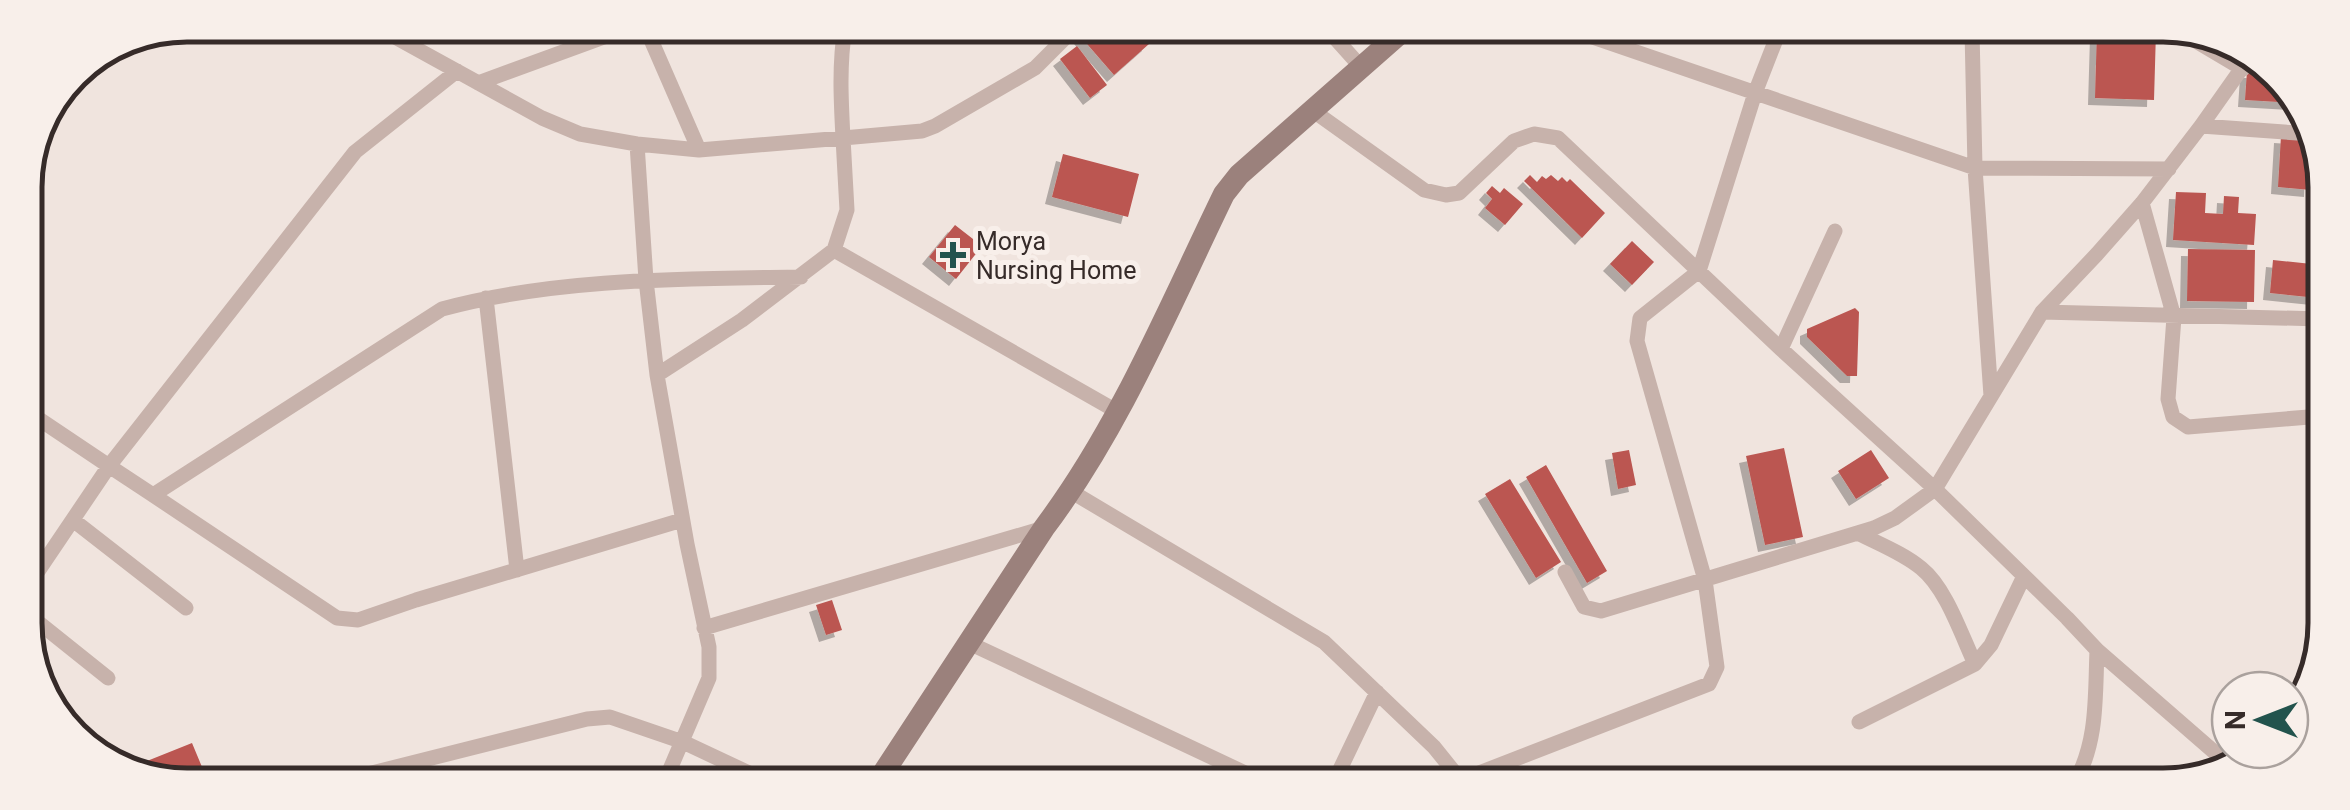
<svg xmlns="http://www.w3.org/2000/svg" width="2350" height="810" font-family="Roboto,sans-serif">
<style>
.building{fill:#bb5651;filter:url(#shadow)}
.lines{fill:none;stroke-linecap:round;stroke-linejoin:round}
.minor{stroke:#c7b2ab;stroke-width:15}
.secondary{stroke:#9b817c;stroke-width:22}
.poi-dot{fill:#22534d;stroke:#f8efea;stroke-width:4}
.labels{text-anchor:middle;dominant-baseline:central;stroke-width:10;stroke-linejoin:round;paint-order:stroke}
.poi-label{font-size:25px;fill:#362b29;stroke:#f8efea;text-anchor:start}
.rim{fill:none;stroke:#362b29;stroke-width:5}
</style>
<defs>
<filter id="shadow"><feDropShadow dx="-7" dy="7" stdDeviation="0" flood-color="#0004"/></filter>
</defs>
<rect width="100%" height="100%" fill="#f0e4de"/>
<path class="building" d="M 1091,28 L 1135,28 L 1149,44 L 1114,75 L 1081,37 Z
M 2097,30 L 2156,31 L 2154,100 L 2095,98 Z
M 1077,46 L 1107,85 L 1090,98 L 1060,59 Z
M 2247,71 L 2270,71 L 2284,80 L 2296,103 L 2245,100 Z
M 2281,136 L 2313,138 L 2311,190 L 2278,187 Z
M 1063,154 L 1139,174 L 1128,217 L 1052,197 Z
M 1530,175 L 1537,182 L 1542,176 L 1546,179 L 1551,175 L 1558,181 L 1562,177 L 1567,182 L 1570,179 L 1605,213 L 1582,238 L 1524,181 Z
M 1492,186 L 1500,193 L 1504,188 L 1523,204 L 1505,225 L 1485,208 L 1492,199 L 1486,193 Z
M 2176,192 L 2206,193 L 2205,213 L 2223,214 L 2224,196 L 2239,197 L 2238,213 L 2256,214 L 2254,245 L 2173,240 Z
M 955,225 L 982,246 L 956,279 L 929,257 Z
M 1632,241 L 1654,262 L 1632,285 L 1610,264 Z
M 2188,249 L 2255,250 L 2254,302 L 2187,301 Z
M 2273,260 L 2321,265 L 2318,298 L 2270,293 Z
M 1855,308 L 1859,312 L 1857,376 L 1847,376 L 1807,337 L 1807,329 Z
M 1784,448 L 1803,537 L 1765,545 L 1746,456 Z
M 1629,450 L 1636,485 L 1618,489 L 1612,453 Z
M 1871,450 L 1889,478 L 1856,499 L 1838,471 Z
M 1546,465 L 1607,571 L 1587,583 L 1526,477 Z
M 1510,479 L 1561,562 L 1536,578 L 1485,494 Z
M 832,600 L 842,630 L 826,635 L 816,605 Z
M 192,743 L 207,779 L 148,779 L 142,763 Z"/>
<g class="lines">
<path class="minor" d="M 375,26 L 542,118 L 580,134 L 637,144 L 699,150 L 843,138 L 847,210 L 834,250 L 742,320 L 657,375 L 687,544 L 709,647 L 709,678 L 665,781
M 645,26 L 699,150
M 845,27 C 839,65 841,100 843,138 L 922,131 L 935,126 L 1035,68 L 1075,28
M 1326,28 L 1361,67
M 1569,29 L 1975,168 L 2169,169
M 1972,30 L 1975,168 L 1991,396
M 2179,31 L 2243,69
M 478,83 L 634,26
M 1312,110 L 1424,190 L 1446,195 L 1459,193 L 1514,141 L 1534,134 L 1558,138 L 1781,349 L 1935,489 L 2067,618 L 2097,650 L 2228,764
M 2201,126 L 2311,134
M 637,144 L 646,280 L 657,375
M 2142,203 L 2174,317 L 2168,399 L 2173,417 L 2188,427 L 2321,416
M 834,250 L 1118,412
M 486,298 L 517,570
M 2042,312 L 2321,319
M 1781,349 L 1835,231
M 27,411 L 109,466 L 28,586
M 1072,492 L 1324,642 L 1434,747 L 1463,783
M 153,495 L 109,466 L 355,152 L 457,71
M 73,520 L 186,608
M 682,520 L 416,600 L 358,620 L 337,618 L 153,495 L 442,309 C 557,278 682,279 801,277
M 1858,533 C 1879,544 1903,553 1921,568 C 1946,588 1961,634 1975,664
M 1565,572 L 1584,607 L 1601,611 L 1874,528 L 1895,518 L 1935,489 L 2042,312 L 2097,254 L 2142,203 L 2201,126 L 2249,58
M 28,614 L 108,678
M 704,628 L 1044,528
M 969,643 L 1260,780
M 1859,722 L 1975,664 L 1991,645 L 2024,576
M 1962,777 L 1971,784
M 344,780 L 587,719 L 610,717 L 683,742 L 766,781
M 1334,782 L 1377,692
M 1461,783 L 1461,780 L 1709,684 L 1717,667 L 1705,580 L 1637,341 L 1640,318 L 1699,271 L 1755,93 L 1780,29
M 2074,784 C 2098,742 2095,698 2097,650"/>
<path class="secondary" d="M 878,781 L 1044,528 C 1120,427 1169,307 1224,194 L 1239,175 L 1406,28"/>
</g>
<path class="poi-dot" d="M948 240h10v10h10v10h-10v10h-10v-10h-10v-10h10z"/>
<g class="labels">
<g class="poi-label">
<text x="976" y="241">Morya<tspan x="976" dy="29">Nursing Home</tspan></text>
</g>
</g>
<path d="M0 0H2350V810H0ZM187 42H2163A145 145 0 0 1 2308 187V623A145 145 0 0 1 2163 768H187A145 145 0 0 1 42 623V187A145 145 0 0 1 187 42Z" fill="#f8efea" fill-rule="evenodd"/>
<path class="rim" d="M187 42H2163A145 145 0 0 1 2308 187V623A145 145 0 0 1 2163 768H187A145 145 0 0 1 42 623V187A145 145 0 0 1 187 42Z"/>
<g transform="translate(2260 720) rotate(270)"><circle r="48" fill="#f8efea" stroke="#aaa19d" stroke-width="2.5"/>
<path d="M0-8L18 38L0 25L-18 38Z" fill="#22534d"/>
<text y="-15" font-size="28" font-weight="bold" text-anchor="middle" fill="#362b29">N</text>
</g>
</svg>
